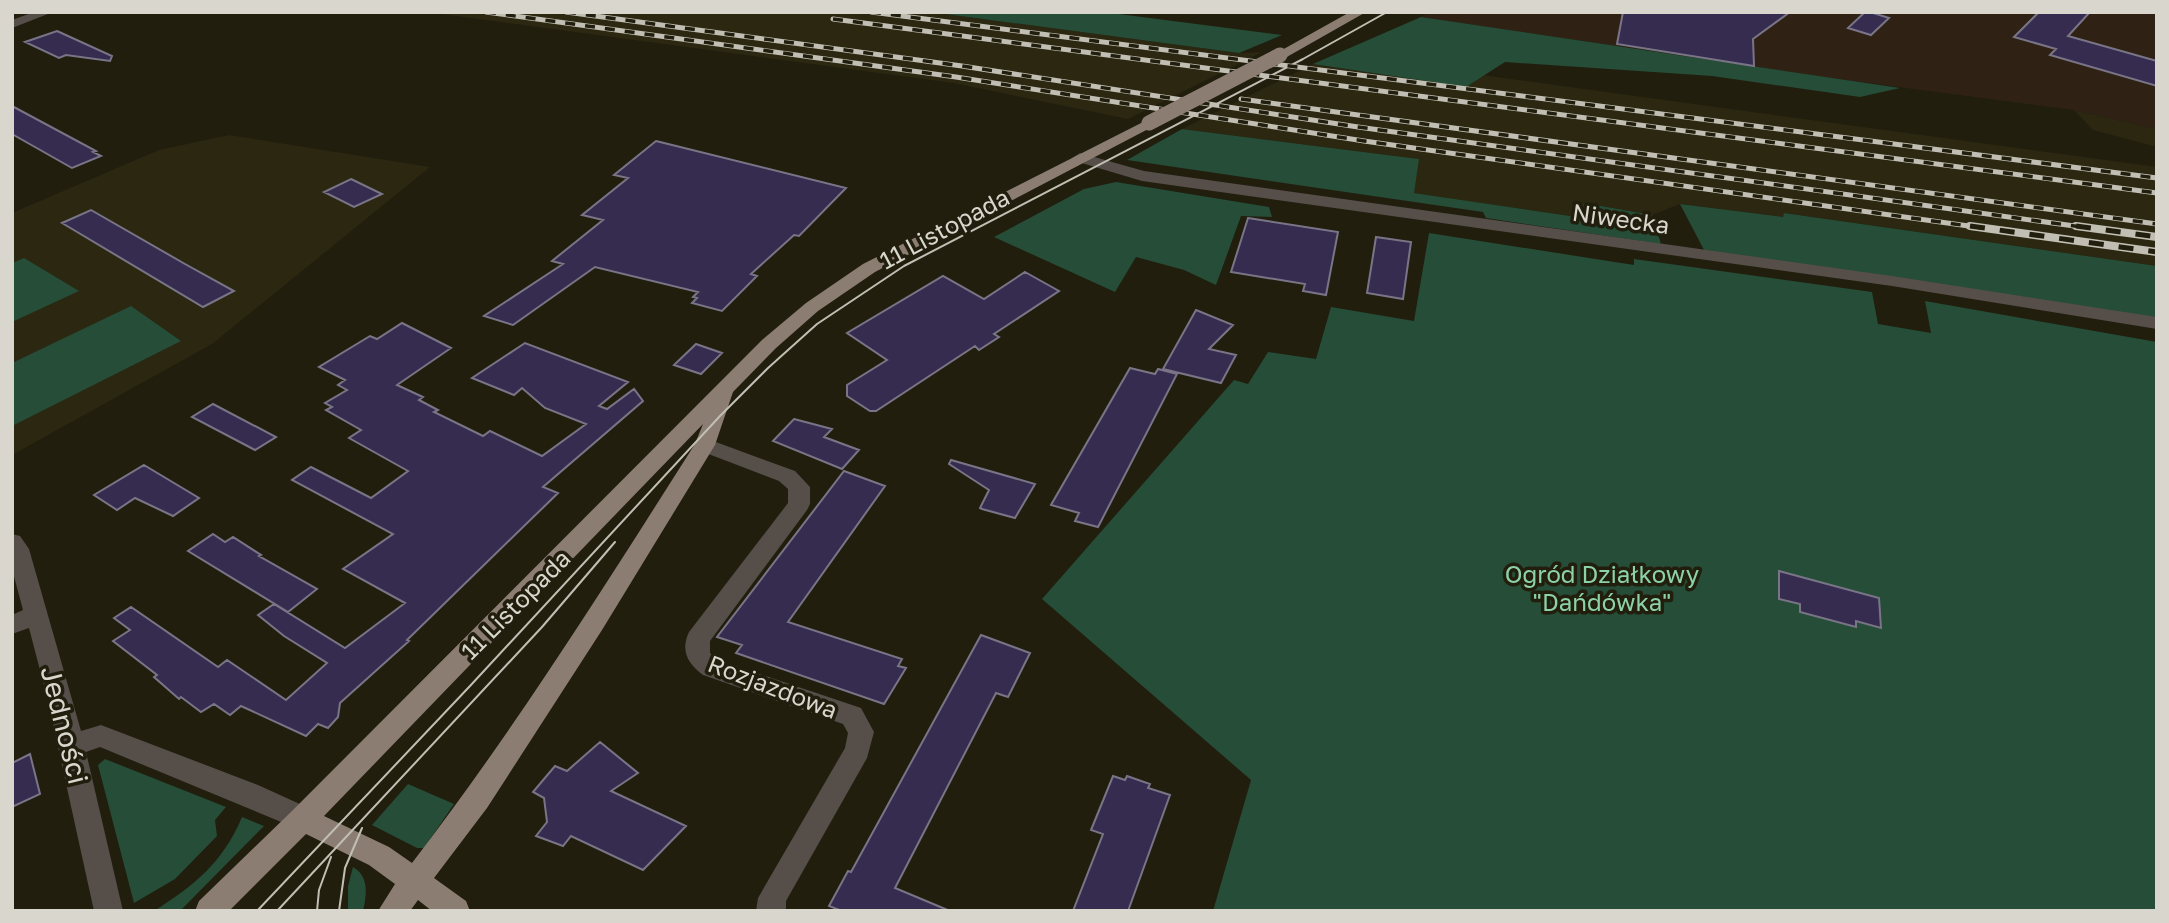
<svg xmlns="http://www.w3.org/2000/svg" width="2169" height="923" font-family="'Golos Text',sans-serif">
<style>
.built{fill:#2b2710}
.industrial{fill:#2f2215}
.green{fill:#254d37}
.building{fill:#362c4f;stroke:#797587;stroke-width:2}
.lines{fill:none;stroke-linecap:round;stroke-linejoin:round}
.minor{fill:#554e49;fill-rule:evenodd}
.major{fill:#8c7d73;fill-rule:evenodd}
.tram{stroke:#c1bfb4;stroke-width:2}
.rail-far1-casing{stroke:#c1bfb4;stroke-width:5}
.rail-casing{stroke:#c1bfb4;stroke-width:8}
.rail-far1{stroke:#211e0e;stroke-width:3.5;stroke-dasharray:10;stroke-linecap:butt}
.rail{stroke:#211e0e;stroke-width:5;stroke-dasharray:15;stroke-linecap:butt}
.major-bridge{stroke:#8c7d73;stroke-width:15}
.labels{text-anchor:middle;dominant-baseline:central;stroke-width:7;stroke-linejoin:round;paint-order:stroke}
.street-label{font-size:24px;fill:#d9d7cd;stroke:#211e0e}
.park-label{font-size:24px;fill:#8cd1a8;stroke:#211e0e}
.near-street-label{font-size:28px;fill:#d9d7cd;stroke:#211e0e}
</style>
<rect width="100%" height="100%" fill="#211e0e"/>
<path class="built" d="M 426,12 L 931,12 L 1239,53 L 1262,52 L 1128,119 L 953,83 Z
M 1313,64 L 1466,87 L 1481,75 L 2157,167 L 2157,266 L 1785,213 L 1783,217 L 1680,204 L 1652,215 L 1584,203 L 1577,217 L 1413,193 L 1418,159 L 1182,129 Z
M 2074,110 L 2157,129 L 2157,147 L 2093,130 Z
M 229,135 L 430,167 L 212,344 L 12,455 L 12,213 L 159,150 Z"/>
<path class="industrial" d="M 1429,12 L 2157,12 L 2157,129 L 2074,110 L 1830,78 L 1421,17 Z"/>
<path class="green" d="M 1103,12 L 1282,35 L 1239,53 L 938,13 Z
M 1421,17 L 1900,88 L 1860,97 L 1712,76 L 1505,62 L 1466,87 L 1313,64 Z
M 1182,129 L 1419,159 L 1414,193 L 1577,217 L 1584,203 L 1652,215 L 1661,244 L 1486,218 L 1483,212 L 1127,160 Z
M 1116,182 L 1269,207 L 1272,217 L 1241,216 L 1216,285 L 1184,270 L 1136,257 L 1115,292 L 994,237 L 1084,189 Z
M 1680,204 L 1783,217 L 1784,213 L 2157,266 L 2157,319 L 1704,250 Z
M 1429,233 L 1634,265 L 1634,259 L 1872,292 L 1878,324 L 1931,333 L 1925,301 L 2157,342 L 2157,911 L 1213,911 L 1251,780 L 1042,599 L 1234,380 L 1248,384 L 1268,352 L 1316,359 L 1331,307 L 1414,321 Z
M 24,258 L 79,291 L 12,322 L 12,263 Z
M 131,306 L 181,341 L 12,426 L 12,363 Z
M 105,759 L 226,807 L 215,820 L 217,836 L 175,879 L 134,903 L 98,765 Z
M 408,784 L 454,804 L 424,848 L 417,848 L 372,825 Z
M 242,817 L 264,826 L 180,911 L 154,911 C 195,885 223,862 242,817 Z
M 353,867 C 369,876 367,894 363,911 L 348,911 L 348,886 Z"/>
<path class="building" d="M 1623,12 L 1790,12 L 1753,39 L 1754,66 L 1617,44 Z
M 1865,12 L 1870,12 L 1889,18 L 1871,35 L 1848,28 Z
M 2039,12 L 2090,12 L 2068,36 L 2157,61 L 2157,86 L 2050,55 L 2056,49 L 2014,37 Z
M 57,31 L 112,56 L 110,61 L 66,55 L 59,58 L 25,42 Z
M 12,106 L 96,151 L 93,152 L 101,156 L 72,168 L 12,134 Z
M 656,141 L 846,188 L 799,236 L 794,235 L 751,274 L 757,276 L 722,311 L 692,303 L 697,298 L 693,297 L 698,292 L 595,267 L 513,325 L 484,316 L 563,264 L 552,261 L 603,220 L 582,215 L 628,178 L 614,175 Z
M 351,179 L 382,194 L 354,207 L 324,192 Z
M 91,210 L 185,264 L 234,291 L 203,307 L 62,223 Z
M 1248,218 L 1338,232 L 1326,295 L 1303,291 L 1305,284 L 1231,272 Z
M 1376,237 L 1411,242 L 1403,299 L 1367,293 Z
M 1025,272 L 1059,291 L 994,334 L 999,337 L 979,350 L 975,346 L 876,411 L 870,411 L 847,396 L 847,385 L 887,360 L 847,333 L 943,276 L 984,299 Z
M 1196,310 L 1233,325 L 1209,349 L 1236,355 L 1221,383 L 1163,369 Z
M 402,323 L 451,348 L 397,385 L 423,397 L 419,400 L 438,410 L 434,412 L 483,436 L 490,431 L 542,456 L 586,424 L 545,408 L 522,388 L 514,395 L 472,378 L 525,343 L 628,382 L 599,406 L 607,409 L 634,389 L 643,401 L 543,487 L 558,493 L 407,640 L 409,641 L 340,703 L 338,717 L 328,728 L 318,724 L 306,736 L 241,706 L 230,715 L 214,704 L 201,712 L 181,697 L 179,699 L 154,677 L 157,675 L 113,641 L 130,630 L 114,618 L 131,607 L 218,667 L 227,660 L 286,700 L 327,663 L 284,636 L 258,615 L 274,604 L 345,648 L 405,603 L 343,569 L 393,534 L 292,480 L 311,467 L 371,498 L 408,471 L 349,438 L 361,430 L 326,410 L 332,407 L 325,403 L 347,390 L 338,385 L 345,380 L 319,367 L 370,336 L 377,339 Z
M 696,344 L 722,353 L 701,374 L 674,365 Z
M 1130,368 L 1155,374 L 1158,369 L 1177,374 L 1098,527 L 1075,521 L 1079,513 L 1051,505 Z
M 213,404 L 276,437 L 255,450 L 192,417 Z
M 794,419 L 832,429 L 824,437 L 859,450 L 842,469 L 773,441 Z
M 951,460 L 1035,484 L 1015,518 L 982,509 L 980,508 L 989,490 L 949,464 Z
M 144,465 L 199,498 L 173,516 L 135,498 L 117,510 L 94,495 Z
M 844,471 L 885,486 L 788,622 L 902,659 L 898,666 L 906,668 L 884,704 L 736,653 L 742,645 L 717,637 Z
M 213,534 L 225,542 L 233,537 L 261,555 L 259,556 L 317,589 L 288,612 L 188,551 Z
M 1779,571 L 1879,598 L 1881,628 L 1856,621 L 1856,627 L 1800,612 L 1800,604 L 1779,599 Z
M 981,635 L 1030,653 L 1008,697 L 996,693 L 895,888 L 950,911 L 842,911 L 829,906 L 848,871 L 851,872 Z
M 600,742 L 638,773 L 611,791 L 686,826 L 643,870 L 571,836 L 563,846 L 536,836 L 547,822 L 544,798 L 533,792 L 555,766 L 567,771 Z
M 30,754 L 40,794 L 12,807 L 12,763 Z
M 1113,776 L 1125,780 L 1127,776 L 1150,784 L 1148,788 L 1170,795 L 1128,911 L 1073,911 L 1103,834 L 1091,830 Z"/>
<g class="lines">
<path class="minor" d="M 34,12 L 53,12 L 12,28 L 12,20 Z
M 1080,153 L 1144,171 L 1892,276 L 2157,317 L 2157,329 L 1892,286 L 1142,181 L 1075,161 L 1072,158 Z
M 705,438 L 795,471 L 810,487 L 810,504 L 807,510 L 710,641 L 710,653 L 721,661 L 861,708 L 874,732 L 867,758 L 786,901 L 786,911 L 756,911 L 758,898 L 845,748 L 848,733 L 843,724 L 703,675 C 688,664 680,651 689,632 L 788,503 L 788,489 L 779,481 L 698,450 L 695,445 L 698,440 Z
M 12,534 L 20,536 L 29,549 L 81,731 L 101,725 L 258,785 L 313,810 L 317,819 L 313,828 L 303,831 L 100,747 L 86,752 L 123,911 L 94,911 L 47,697 L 29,628 L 12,634 L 12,615 L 23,610 L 12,569 Z"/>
<path class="major" d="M 1350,12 L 1366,12 L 1285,58 L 1275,58 L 1273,55 Z
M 1149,119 L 1156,123 L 1154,126 L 875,272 L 818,311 L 776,348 L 733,392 L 715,445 L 602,630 L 487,808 L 434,878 L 466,901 L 470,911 L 432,911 L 418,900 L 410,911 L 378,911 L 395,884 L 369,865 L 306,834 L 229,911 L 195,911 L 199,901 L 293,810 L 762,340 L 806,303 L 863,264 ZM 703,424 L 695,444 C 604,587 515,729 412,863 L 389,847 L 324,816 Z"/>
<path class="tram" d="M 257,911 L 470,686 L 720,416 L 768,368 L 817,324 L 904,266 L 1303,59 L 1387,12
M 277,911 L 542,627 L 615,542
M 317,911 L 319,890 L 331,857
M 339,911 L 345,868 L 362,828"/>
<g class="rail-far1-casing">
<path id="rail-far1" d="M 486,12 L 956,77 L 1364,141 L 1983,228
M 566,12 L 962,66 L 1358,127 L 2089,228
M 871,12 L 2157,178
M 833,19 L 2157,193
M 1241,99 L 2157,224"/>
</g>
<g class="rail-casing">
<path id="rail" d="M 1970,226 L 2157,252
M 2076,226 L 2157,237"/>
</g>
<use href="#rail-far1" class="rail-far1"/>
<use href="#rail" class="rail"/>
<path class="major-bridge" d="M 1149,123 L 1280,55"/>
</g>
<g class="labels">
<g class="street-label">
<text transform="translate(1621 218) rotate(8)">Niwecka</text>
<text transform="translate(944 228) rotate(-28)">11 Listopada</text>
<text transform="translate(515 604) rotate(-45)">11 Listopada</text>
<text transform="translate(773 686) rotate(21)">Rozjazdowa</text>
</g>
<g class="park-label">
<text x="1602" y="573">Ogród Działkowy<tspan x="1602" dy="28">"Dańdówka"</tspan></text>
</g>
<g class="near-street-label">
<text transform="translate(65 725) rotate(76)">Jedności</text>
</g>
</g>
<rect width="2169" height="923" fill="none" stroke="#d9d7cd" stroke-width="28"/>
</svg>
